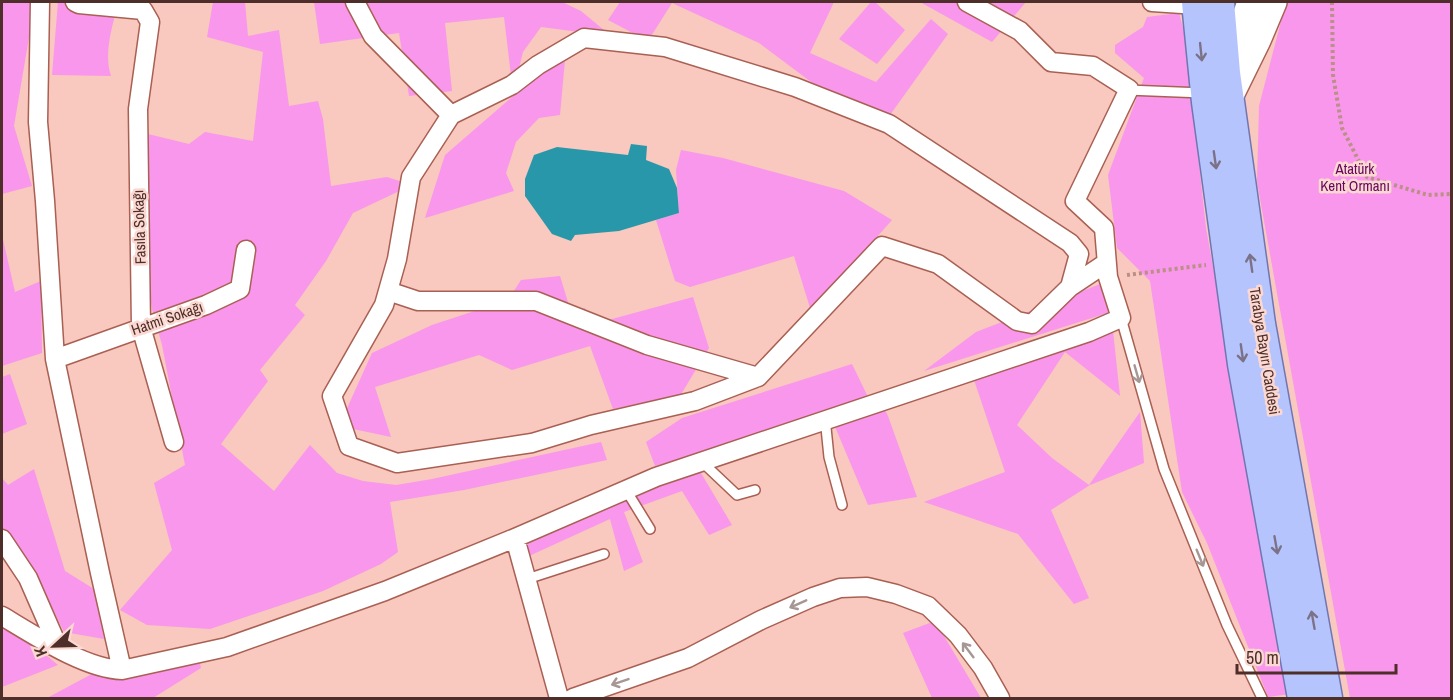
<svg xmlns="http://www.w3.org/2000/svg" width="1453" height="700" font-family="'Archivo Narrow',sans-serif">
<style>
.green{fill:#f897ec}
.water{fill:#2997aa}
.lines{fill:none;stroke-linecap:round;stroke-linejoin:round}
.service-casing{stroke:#a96053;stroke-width:12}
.minor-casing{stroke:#a96053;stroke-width:21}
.secondary-casing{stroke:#a96053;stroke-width:30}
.primary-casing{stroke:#7076b2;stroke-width:33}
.path{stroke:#ba8f86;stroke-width:4;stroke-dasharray:3 3;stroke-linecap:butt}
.service{stroke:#fff;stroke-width:9}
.minor{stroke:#fff;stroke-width:18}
.secondary{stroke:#fff;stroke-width:27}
.primary{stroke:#b5c4fd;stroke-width:30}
.oneway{stroke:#7c7288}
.oneway2{stroke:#a69694}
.labels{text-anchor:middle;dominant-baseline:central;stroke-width:5;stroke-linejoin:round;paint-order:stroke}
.park-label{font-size:15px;fill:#65065f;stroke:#fbd9d2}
.street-label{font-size:15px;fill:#4e2e28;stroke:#fbd9d2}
</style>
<rect width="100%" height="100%" fill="#f9c8be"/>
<path class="green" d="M 2,2 L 35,2 L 14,126 L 32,186 L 2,194 Z
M 58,2 L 74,2 L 117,9 C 111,29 104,56 111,76 L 52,75 Z
M 213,2 L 245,2 L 248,36 L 279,30 L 289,106 L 318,101 L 323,119 L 331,186 L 387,177 L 412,185 L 353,213 L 326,261 L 295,305 L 305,315 L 260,370 L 268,381 L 221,444 L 274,491 L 310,445 L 337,473 L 363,481 L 396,485 L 432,479 L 601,442 L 607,460 L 464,490 L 390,502 L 398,552 L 381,564 L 323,591 L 210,629 L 147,625 L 120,610 L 172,550 L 154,483 L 185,465 L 162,345 L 152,309 L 145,261 L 141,184 L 148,134 L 189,144 L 205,132 L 253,141 L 263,52 L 207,37 Z
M 314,2 L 562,2 L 581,11 L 611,36 L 541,27 L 523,52 L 516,80 L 512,84 L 504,17 L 445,23 L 452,91 L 409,96 L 399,33 L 320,44 Z
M 620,2 L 834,2 L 810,53 L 876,82 L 931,19 L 948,34 L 890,115 L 830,96 L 759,43 L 672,3 L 648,41 L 608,20 Z
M 871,2 L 875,2 L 905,30 L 877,64 L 839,39 Z
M 920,2 L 1026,2 L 992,42 Z
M 1286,2 L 1451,2 L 1451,698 L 1350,698 L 1257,182 L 1259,106 Z
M 1179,13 L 1192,61 L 1195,128 L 1206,228 L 1290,694 L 1268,697 L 1207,543 L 1182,492 L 1150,281 L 1117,248 L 1108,175 L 1144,78 L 1115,53 L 1115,45 L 1143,27 L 1147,17 Z
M 565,60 L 560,115 L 539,118 L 516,142 L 506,173 L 514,191 L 425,218 L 445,155 L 534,78 Z
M 681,150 L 723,158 L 844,191 L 892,220 L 811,311 L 794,256 L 690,287 L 675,281 L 656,220 L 679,213 L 676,170 Z
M 2,235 L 15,292 L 41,281 L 42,353 L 2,366 Z
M 560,276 L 571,312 L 585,308 L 590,325 L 693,297 L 709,348 L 680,396 L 613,409 L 590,346 L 512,370 L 479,355 L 375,387 L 391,437 L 339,426 L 372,353 L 432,325 L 508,300 L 521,280 Z
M 1103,283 L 1114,311 L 924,371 L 976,332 Z
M 1113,331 L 1120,396 L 1065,352 L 1017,425 L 1052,458 L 1089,485 L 1140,412 L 1144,463 L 1090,485 L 1051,510 L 1089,598 L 1074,604 L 1018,534 L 924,502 L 1005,472 L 973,377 Z
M 852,364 L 868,397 L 717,448 L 655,466 L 646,442 L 682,418 Z
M 10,374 L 27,424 L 2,434 L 2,377 Z
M 883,406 L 888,416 L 917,497 L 868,505 L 833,422 Z
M 698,468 L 732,525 L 709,535 L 682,491 L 624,512 L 643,562 L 624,571 L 610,519 L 529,556 L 522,539 Z
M 34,469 L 65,571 L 94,589 L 104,639 L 64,632 L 37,578 L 2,528 L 2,478 L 8,485 Z
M 2,619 L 3,619 L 58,665 L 2,687 Z
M 935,621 L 981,698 L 932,698 L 903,633 Z
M 196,647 L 201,668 L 153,698 L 47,698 L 90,675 Z"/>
<path class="water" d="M 631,144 L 647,146 L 646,160 L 669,169 L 677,188 L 679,213 L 619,231 L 575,235 L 571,241 L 552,234 L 525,196 L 525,179 L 534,155 L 557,147 L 628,155 Z"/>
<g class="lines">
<g class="service-casing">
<path id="service" d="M 1127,90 L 1203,93
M 1121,318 L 1164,469 L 1227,625 L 1262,698
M 825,418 L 829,457 L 842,505
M 701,461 L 737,495 L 755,490
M 626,490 L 650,529
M 527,579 L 604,554"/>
</g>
<g class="minor-casing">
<path id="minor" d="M 40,2 L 38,122 L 45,201 L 55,359 L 100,573 L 122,670
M 75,2 L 79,4 L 143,10 L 150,22 L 138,109 L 141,327 L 174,442
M 355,2 L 373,36 L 451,115
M 1152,2 L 1197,5
M 584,38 L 665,47 L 795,87 L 889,124 L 1070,243 L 1079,254 L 1070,287 L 1032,324 L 1017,321 L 938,264 L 882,246 L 758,377 L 695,401 L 591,425 L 532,443 L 397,463 L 349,446 L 332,396 L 384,305 L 397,259 L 411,177 L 451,115 L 512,85 L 538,65 Z
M 1070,287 L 1106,263
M 388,291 L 418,301 L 536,301 L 647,345 L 758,377
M 55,359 L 206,305 L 240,289 L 246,250
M 515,538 L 559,698
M 2,539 L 28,578 L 59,649
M 2,616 C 34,635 85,669 122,670 L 227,647 L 385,591 L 515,538 L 656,477 L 1089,332 L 1121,318 L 1108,277 L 1104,228 L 1075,201 L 1129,89 L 1093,66 L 1051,62 L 1020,31 L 967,2
M 573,698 L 688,658 L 761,620 L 813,597 L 840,588 L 867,587 L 896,594 L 928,606 L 958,635 L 983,668 L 1000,698"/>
</g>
<g class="secondary-casing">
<path id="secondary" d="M 1237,43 L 1251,2
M 1228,99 L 1257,40 L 1273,2"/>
</g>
<g class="primary-casing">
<path id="primary" d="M 1197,2 L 1207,102 L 1243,364 L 1303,698
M 1219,2 L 1225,73 L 1260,324 L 1327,698"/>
</g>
<path class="path" d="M 1332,2 L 1333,75 L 1342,128 L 1367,177 L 1428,195 L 1452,194
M 1127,275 L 1206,265"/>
<use href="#service" class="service"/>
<use href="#minor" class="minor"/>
<use href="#secondary" class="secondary"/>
<use href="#primary" class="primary"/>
</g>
<defs><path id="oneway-shaft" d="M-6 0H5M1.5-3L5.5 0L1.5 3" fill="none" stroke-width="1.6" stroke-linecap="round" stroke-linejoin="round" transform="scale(1.5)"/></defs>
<g class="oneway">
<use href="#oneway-shaft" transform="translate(1201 52) rotate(84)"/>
<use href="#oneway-shaft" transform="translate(1215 160) rotate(82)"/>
<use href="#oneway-shaft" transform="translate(1251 263) rotate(-98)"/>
<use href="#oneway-shaft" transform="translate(1242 353) rotate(82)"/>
<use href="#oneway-shaft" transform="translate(1276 545) rotate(80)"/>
<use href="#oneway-shaft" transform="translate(1313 620) rotate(-100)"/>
</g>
<g class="oneway2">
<use href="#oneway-shaft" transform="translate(1137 374) rotate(74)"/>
<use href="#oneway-shaft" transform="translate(1200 558) rotate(68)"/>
<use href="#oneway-shaft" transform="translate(798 604) rotate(156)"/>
<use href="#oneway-shaft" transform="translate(968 650) rotate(-127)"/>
<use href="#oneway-shaft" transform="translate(620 682) rotate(161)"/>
</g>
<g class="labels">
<g class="park-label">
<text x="1355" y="168">Atatürk<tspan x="1355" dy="17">Kent Ormanı</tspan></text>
</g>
<g class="street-label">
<text transform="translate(139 227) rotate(-92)">Fasıla Sokağı</text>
<text transform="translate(167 318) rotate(-19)">Hatmi Sokağı</text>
<text transform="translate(1265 351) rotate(81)">Tarabya Bayırı Caddesi</text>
</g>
</g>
<rect width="1453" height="700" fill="none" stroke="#4e2e28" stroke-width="6"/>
<g transform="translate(54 646) rotate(248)" stroke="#fbd9d2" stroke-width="4.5" paint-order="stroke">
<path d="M0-4.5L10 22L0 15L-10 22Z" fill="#4e2e28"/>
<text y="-9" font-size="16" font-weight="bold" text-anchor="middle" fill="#4e2e28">K</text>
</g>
<path d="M1237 664v9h159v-9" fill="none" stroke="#4e2e28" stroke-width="3"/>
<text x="1246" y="664" font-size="18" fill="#4e2e28" stroke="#fbd9d2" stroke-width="4.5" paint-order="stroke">50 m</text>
</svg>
